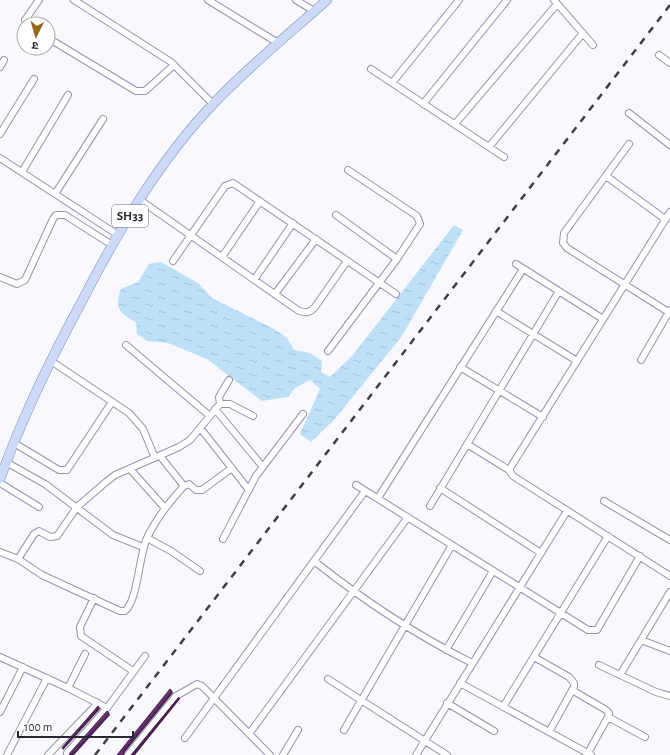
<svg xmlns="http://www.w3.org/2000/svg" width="670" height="755" font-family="'Alegreya Sans','Noto Sans Devanagari',sans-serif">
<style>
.water{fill:url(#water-ripples)}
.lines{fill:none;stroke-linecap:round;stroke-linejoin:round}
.minor-casing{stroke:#9691ae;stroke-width:8}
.primary-casing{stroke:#7d8bb0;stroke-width:10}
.minor{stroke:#fff;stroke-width:6}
.primary{stroke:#ccdaf8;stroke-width:9}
.rail{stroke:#3f3d48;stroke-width:2.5;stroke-dasharray:7 7;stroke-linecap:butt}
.shaded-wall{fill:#49214e}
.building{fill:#682f70;stroke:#49214e}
.labels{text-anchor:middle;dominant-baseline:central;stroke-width:4;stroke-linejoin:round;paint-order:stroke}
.shield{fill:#fff;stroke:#696870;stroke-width:1}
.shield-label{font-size:13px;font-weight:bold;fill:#292732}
</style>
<defs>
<pattern id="water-ripples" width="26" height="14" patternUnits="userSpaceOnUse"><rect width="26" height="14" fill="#bde0f7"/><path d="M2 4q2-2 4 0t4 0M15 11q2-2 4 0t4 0" fill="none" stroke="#a2c0d4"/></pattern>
</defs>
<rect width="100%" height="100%" fill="#f9f8ff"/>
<path class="water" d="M 454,225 L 463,230 L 402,336 L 334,420 L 311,442 L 300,434 L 320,389 L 310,380 L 295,388 L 288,397 L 262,401 L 207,359 L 168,343 L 147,341 L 137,334 L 136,322 C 119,314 114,307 121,289 L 138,282 L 149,264 L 161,262 L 198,283 L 212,298 L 274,329 L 287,338 L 294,350 L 310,353 L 322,361 L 321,372 L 330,377 L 352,356 Z"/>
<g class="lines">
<g class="minor-casing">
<path id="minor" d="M 74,0 L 171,62 L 213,104
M 208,0 L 278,43
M 296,0 L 314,11
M 554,0 L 593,45
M 27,24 L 25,20 L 39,0
M 48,38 L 136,91 L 145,91 L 174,65
M 659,55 L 670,63
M 0,67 L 4,60
M 371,69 L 504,157
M 392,83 L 459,0
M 423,104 L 507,0
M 629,113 L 670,145
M 455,124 L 557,4
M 0,134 L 34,79
M 629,144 L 564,233 L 563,243 L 567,248 L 670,313
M 489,147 L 583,33
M 0,158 L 118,235
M 22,172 L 68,95
M 606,176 L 665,219
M 55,194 L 103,119
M 140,200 L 299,311 C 306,313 310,313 315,307 L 347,261
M 336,215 L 397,259
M 222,257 L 260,201
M 173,261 L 225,186 L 233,183 L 396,294
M 516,264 L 603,319
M 0,277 L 17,284 L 25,280 L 53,219 L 56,215 L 65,215 L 112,245
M 254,280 L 293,223
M 275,294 L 316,239
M 496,311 L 577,361
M 126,345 L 210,416
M 328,351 L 397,259 L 420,224 L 417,216 L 348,170
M 641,360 L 670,310
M 51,361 L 129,413 L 143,429 L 155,458
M 460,367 L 543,417
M 220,404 L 219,397 L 229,380
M 215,409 L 263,467
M 201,429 L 249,490
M 14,443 L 59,470 L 67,470 L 112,402
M 467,444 L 509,470 L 513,476 L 670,576
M 6,462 L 45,484 L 113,535 L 143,547
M 130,469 L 164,507
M 509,470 L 670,212
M 0,483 L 39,507
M 356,485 L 588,630 L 597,630 L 640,556
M 184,486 L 189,484 L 196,490 L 202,490 L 232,468
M 440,488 L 541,553
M 378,498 L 523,269
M 604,501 L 670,540
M 430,506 L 559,291
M 147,538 L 171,551 L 200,571
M 223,539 L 256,476 L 303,414
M 0,552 L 18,559 L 42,575 L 120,611 L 125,611 C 138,600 139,555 147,538 C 157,517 169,502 184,486 L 160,456
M 18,559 L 34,534 L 39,531 L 50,537 L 57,536 L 77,507 L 106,482 L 115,475 L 179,447 L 190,440 L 220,404 L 230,404 L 253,416
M 314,561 C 363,600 416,635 472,663
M 94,598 L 80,627 L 81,636 L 133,671
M 641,640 L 670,651
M 446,650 L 493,571
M 0,657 L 68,688 L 107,708 L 145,656
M 534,657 L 569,677 L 574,683 L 574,687 L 549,732
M 599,665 L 656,692 L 670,696
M 620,675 L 670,592
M 328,679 L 447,755
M 460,683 L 591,755
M 68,688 L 85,654
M 572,690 L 606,710 L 609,713 L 608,717
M 447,703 L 494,731
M 503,707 L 608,536
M 0,712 L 23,667
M 344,730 L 452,545
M 249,734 L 408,517
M 185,738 L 365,491
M 67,753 L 107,708
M 588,753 L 608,717 L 645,737
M 7,755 L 47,678
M 48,755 L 98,703
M 128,755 L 176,696 L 197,684 L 202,686 L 270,755
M 283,755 L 298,730
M 416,755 L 567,511"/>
</g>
<g class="primary-casing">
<path id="primary" d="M 0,479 C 22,418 50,360 81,303 C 117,233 158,162 213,104 C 248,67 289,34 327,0"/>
</g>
<use href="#minor" class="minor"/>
<use href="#primary" class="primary"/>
<path class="rail" d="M 95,755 L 670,5"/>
</g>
<path class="shaded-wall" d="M 172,691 L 173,693 L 125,752 L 124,755 L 123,754 L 124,750 Z
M 179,697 L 180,699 L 135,755 L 132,755 Z
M 99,707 L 100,709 L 63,750 L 62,748 Z
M 109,713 L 110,715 L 74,755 L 71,755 Z"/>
<path class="building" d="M 170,689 L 172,691 L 124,750 L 123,754 L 124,755 L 117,755 Z
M 179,697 L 132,755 L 131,755 Z
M 98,706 L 99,707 L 62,748 Z
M 107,711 L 109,713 L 71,755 L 70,755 L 69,754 Z"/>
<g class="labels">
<rect class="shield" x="112" y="205" width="36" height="22" rx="3"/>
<g class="shield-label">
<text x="130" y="216">SH33</text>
</g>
</g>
<g transform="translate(36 36) rotate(185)"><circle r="19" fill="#ffffff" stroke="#a9a9ad"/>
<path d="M0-3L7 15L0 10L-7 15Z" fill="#966917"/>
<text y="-6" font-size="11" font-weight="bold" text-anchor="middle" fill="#292732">उ</text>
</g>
<path d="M18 731v6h115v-6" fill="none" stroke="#292732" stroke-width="2"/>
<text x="24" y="731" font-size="12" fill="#292732" stroke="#ffffff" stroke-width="3" paint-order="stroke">100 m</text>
</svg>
